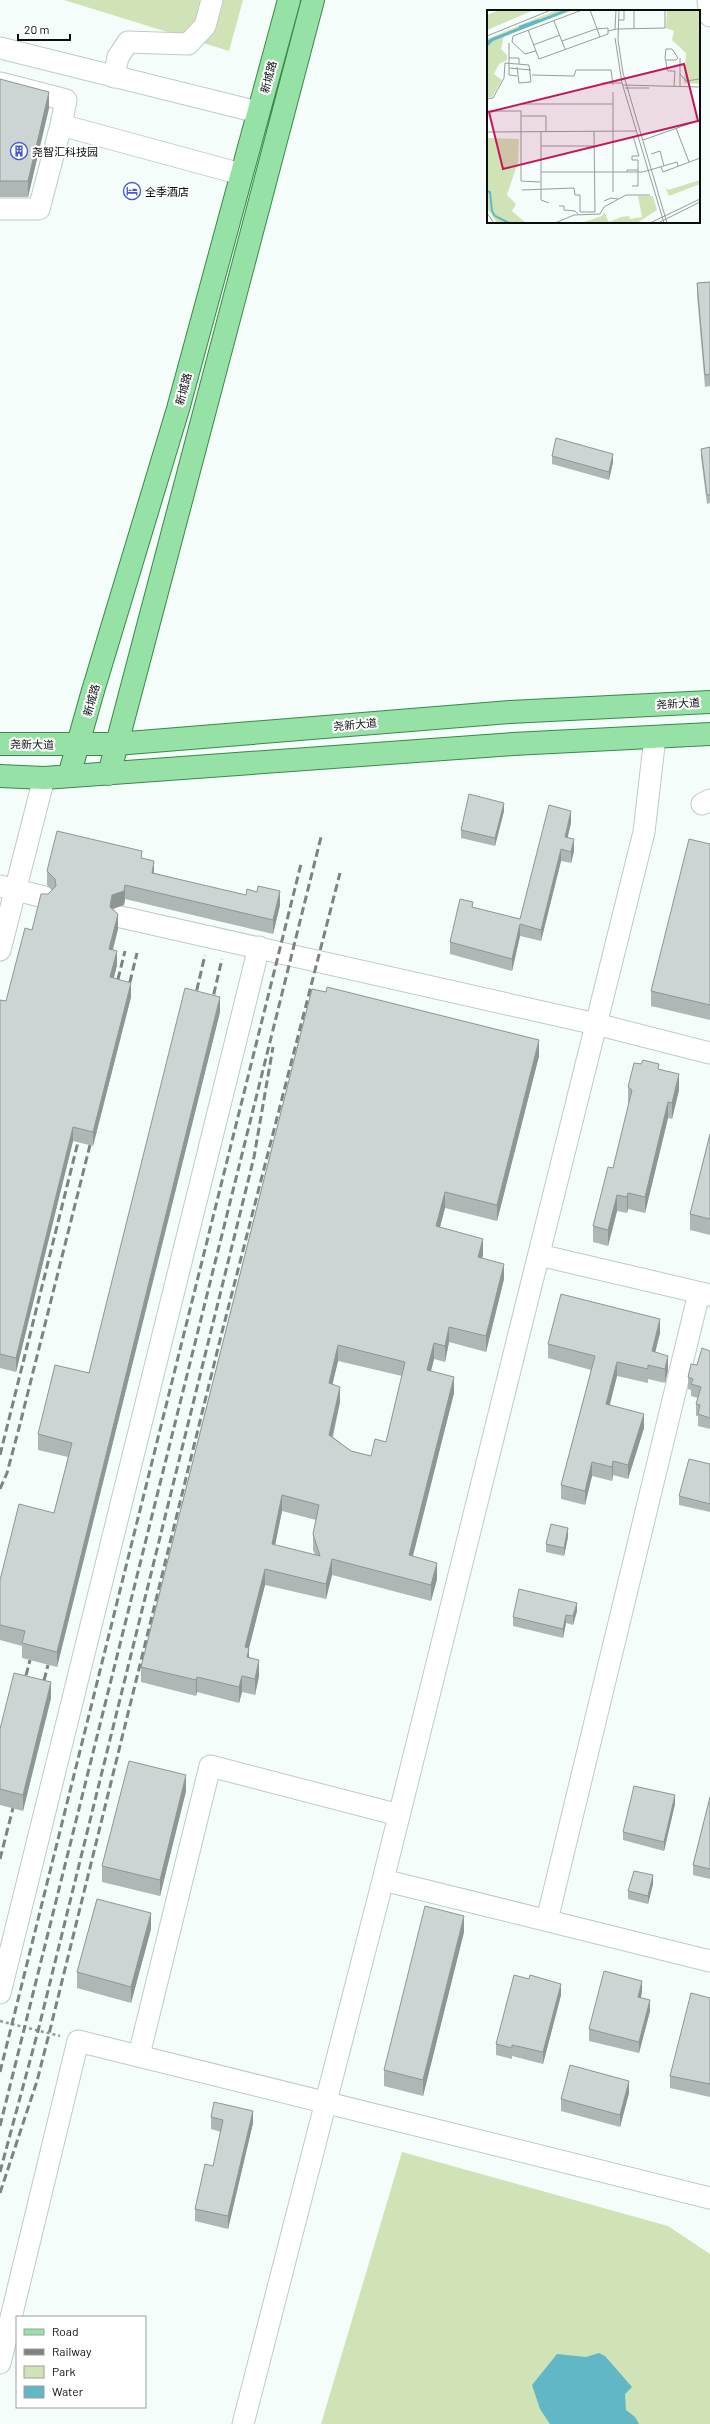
<svg xmlns="http://www.w3.org/2000/svg" width="710" height="2424" font-family="Barlow,'Noto Sans SC',sans-serif">
<style>
.green{fill:#d0e3b7}
.water{fill:#61b7c6}
.lines{fill:none;stroke-linecap:round;stroke-linejoin:round}
.minor-casing{stroke:#c1cac6;stroke-width:23}
.major-casing{stroke:#378a49;stroke-width:24}
.path{stroke:#939996;stroke-width:2.5;stroke-dasharray:3 3;stroke-linecap:butt}
.minor{stroke:#fff;stroke-width:21}
.major{stroke:#95e1a6;stroke-width:22}
.rail{stroke:#7d8380;stroke-width:3;stroke-dasharray:8 4;stroke-linecap:butt}
.wall{fill:#afb7b6;fill-rule:evenodd}
.shaded-wall{fill:#8f9594}
.building{fill:#ccd5d4;stroke:#8f9594;fill-rule:evenodd}
.labels{text-anchor:middle;dominant-baseline:central;stroke-width:4;stroke-linejoin:round;paint-order:stroke}
.street-label{font-size:11px;fill:#0b0d0c;stroke:#fff}
.poi-label{font-size:11px;fill:#0b0d0c;stroke:#fff;text-anchor:start}
.inset-river{fill:none;stroke:#61b7c6;stroke-width:2}
.inset-road{fill:none;stroke:#979d9a;stroke-width:1}
.view{fill:#c2185b;fill-opacity:0.15;stroke:#c2185b;stroke-width:2}
.inset-edge{fill:none;stroke:#0b0d0c;stroke-width:2}
</style>
<rect width="100%" height="100%" fill="#f4fdf9"/>
<path class="green" d="M 64,0 L 243,0 L 229,51 Z
M 402,2152 L 668,2226 L 710,2254 L 710,2424 L 321,2424 Z"/>
<path class="water" d="M 599,2353 L 605,2356 L 632,2387 L 625,2394 L 626,2410 L 635,2417 L 639,2424 L 550,2424 L 540,2409 L 532,2385 L 557,2354 L 586,2357 Z"/>
<g class="lines">
<g class="minor-casing">
<path id="minor" d="M 708,0 L 710,16
M 0,48 L 258,112
M 114,77 L 118,57 L 128,42 L 188,44 L 205,26 L 212,0
M 0,83 L 66,100 L 61,125
M 0,209 L 39,209 L 61,125 L 241,174
M 702,804 L 710,800
M 0,886 L 44,897
M 121,917 L 596,1024 L 710,1053
M 0,950 L 44,778
M 539,1255 L 710,1295
M 383,1880 L 710,1961
M 547,1920 L 699,1293
M 0,1993 L 259,947
M 139,2055 L 210,1766 L 399,1815
M 0,2363 L 78,2041 L 710,2198
M 243,2424 L 383,1880 L 644,832 L 655,737"/>
</g>
<g class="major-casing">
<path id="major" d="M 0,744 L 116,744 L 510,712 L 710,702
M 109,774 L 313,0
M 0,776 L 44,778 L 513,744 L 710,734
M 69,776 L 92,694 L 178,409 L 289,0"/>
</g>
<path class="path" d="M 0,2021 L 60,2036"/>
<use href="#minor" class="minor"/>
<use href="#major" class="major"/>
<path class="rail" d="M 115,991 L 125,951
M 127,994 L 137,953
M 194,1002 L 205,955
M 211,1006 L 222,959
M 0,1455 L 78,1142
M 0,1489 L 7,1473 L 19,1428 L 90,1145
M 23,1687 L 30,1660
M 41,1692 L 48,1665
M 0,1859 L 13,1808
M 0,2072 L 301,864
M 0,2126 L 321,837
M 0,2172 L 38,2031 L 254,1157 L 273,1047
M 0,2193 L 37,2081 L 49,2034 L 221,1336 L 340,873"/>
</g>
<path class="wall" d="M 0,79 L 49,108 L 28,197 L 0,197 Z
M 710,282 L 710,386 L 705,387 L 697,295 L 697,283 Z
M 710,447 L 710,503 L 707,504 L 701,457 L 701,449 Z
M 552,456 L 613,462 L 609,480 L 552,464 Z
M 504,811 L 495,846 L 461,838 L 461,830 Z
M 571,823 L 567,837 L 574,851 L 571,863 L 561,861 L 541,941 L 520,936 L 512,971 L 450,954 L 450,942 L 473,908 L 520,919 Z
M 710,844 L 710,1020 L 651,1006 L 651,991 Z
M 142,858 L 154,873 L 280,905 L 273,934 L 125,899 L 124,905 L 112,909 L 118,929 L 113,950 L 117,965 L 114,978 L 131,997 L 93,1146 L 73,1141 L 16,1372 L 0,1368 L 0,1000 L 6,1001 L 32,930 L 48,894 L 52,890 L 47,885 L 47,871 Z
M 312,989 L 539,1056 L 497,1221 L 445,1208 L 440,1227 L 483,1255 L 482,1258 L 504,1279 L 486,1352 L 449,1342 L 445,1362 L 434,1359 L 431,1371 L 454,1393 L 413,1556 L 437,1579 L 431,1601 L 332,1575 L 326,1599 L 265,1585 L 249,1648 L 249,1658 L 259,1676 L 255,1695 L 242,1692 L 239,1703 L 197,1692 L 196,1696 L 141,1682 L 141,1667 ZM 338,1361 L 402,1376 L 386,1442 L 371,1456 L 351,1451 L 333,1437 L 340,1402 L 332,1384 ZM 282,1511 L 316,1520 L 313,1534 L 313,1550 L 315,1555 L 275,1545 Z
M 220,1012 L 57,1667 L 22,1658 L 22,1646 L 0,1640 L 0,1580 L 54,1513 L 68,1457 L 38,1450 L 38,1434 L 89,1373 Z
M 659,1069 L 679,1090 L 672,1119 L 668,1118 L 645,1213 L 628,1209 L 627,1213 L 617,1211 L 608,1246 L 593,1242 L 593,1226 L 613,1168 L 629,1104 L 628,1103 L 628,1087 Z
M 710,1134 L 710,1235 L 690,1230 L 690,1214 Z
M 660,1333 L 655,1352 L 668,1370 L 665,1383 L 648,1379 L 648,1383 L 617,1376 L 610,1405 L 644,1428 L 628,1479 L 613,1475 L 612,1481 L 592,1476 L 585,1505 L 561,1499 L 561,1485 L 591,1370 L 548,1358 L 548,1344 Z
M 710,1351 L 710,1429 L 698,1426 L 698,1416 L 696,1416 L 696,1404 L 698,1398 L 691,1396 L 691,1390 L 688,1389 L 688,1377 Z
M 710,1464 L 710,1512 L 679,1505 L 679,1496 Z
M 568,1537 L 564,1556 L 546,1552 L 546,1544 Z
M 577,1611 L 573,1625 L 566,1623 L 563,1638 L 513,1626 L 513,1617 Z
M 51,1698 L 23,1811 L 0,1805 L 0,1729 Z
M 186,1791 L 160,1896 L 102,1882 L 102,1866 Z
M 710,1797 L 710,1879 L 693,1875 L 693,1865 Z
M 675,1804 L 664,1851 L 623,1840 L 623,1832 Z
M 653,1884 L 648,1904 L 628,1899 L 628,1891 Z
M 151,1929 L 131,2003 L 77,1988 L 77,1972 Z
M 464,1932 L 423,2096 L 384,2086 L 384,2070 Z
M 642,1992 L 641,1997 L 650,2011 L 639,2053 L 589,2041 L 589,2029 Z
M 561,1995 L 543,2064 L 512,2056 L 512,2059 L 496,2055 L 496,2044 Z
M 710,1998 L 710,2097 L 670,2088 L 670,2076 Z
M 629,2093 L 620,2127 L 561,2111 L 561,2099 Z
M 211,2117 L 253,2123 L 228,2229 L 195,2221 L 195,2209 L 213,2166 L 221,2132 L 211,2129 Z"/>
<path class="shaded-wall" d="M 49,92 L 49,108 L 28,197 L 28,181 Z
M 613,454 L 613,462 L 609,480 L 609,472 Z
M 504,803 L 504,811 L 495,846 L 495,838 Z
M 571,811 L 571,823 L 565,849 L 565,837 Z
M 574,839 L 574,851 L 571,863 L 571,852 Z
M 561,849 L 561,861 L 541,941 L 541,930 Z
M 154,861 L 154,875 L 152,873 Z
M 125,885 L 125,899 L 124,905 L 112,909 L 110,907 L 112,895 Z
M 280,891 L 280,905 L 273,934 L 273,920 Z
M 118,914 L 118,929 L 109,963 L 109,949 Z
M 520,924 L 520,936 L 512,971 L 512,959 Z
M 117,951 L 117,965 L 110,992 L 110,977 Z
M 131,983 L 131,997 L 93,1146 L 93,1132 Z
M 220,997 L 220,1012 L 57,1667 L 57,1652 Z
M 539,1040 L 539,1056 L 497,1221 L 497,1205 Z
M 679,1074 L 679,1090 L 672,1119 L 672,1103 Z
M 668,1102 L 668,1118 L 645,1213 L 645,1197 Z
M 73,1127 L 73,1141 L 16,1372 L 16,1358 Z
M 445,1192 L 445,1208 L 436,1242 L 436,1226 Z
M 628,1193 L 628,1209 L 627,1213 L 627,1197 Z
M 617,1195 L 617,1211 L 608,1246 L 608,1230 Z
M 483,1239 L 483,1255 L 478,1273 L 478,1257 Z
M 504,1264 L 504,1279 L 486,1352 L 486,1336 Z
M 660,1319 L 660,1333 L 652,1365 L 652,1351 Z
M 449,1327 L 449,1342 L 445,1362 L 445,1346 Z
M 434,1343 L 434,1359 L 427,1386 L 427,1370 Z
M 338,1345 L 338,1361 L 329,1399 L 329,1383 Z
M 668,1356 L 668,1370 L 665,1383 L 665,1369 Z
M 617,1362 L 617,1376 L 606,1418 L 606,1404 Z
M 454,1377 L 454,1393 L 409,1571 L 409,1555 Z
M 340,1387 L 340,1402 L 329,1450 L 329,1435 Z
M 644,1414 L 644,1428 L 628,1479 L 628,1465 Z
M 613,1461 L 613,1475 L 612,1481 L 612,1467 Z
M 592,1462 L 592,1476 L 585,1505 L 585,1491 Z
M 282,1495 L 282,1511 L 272,1560 L 272,1544 Z
M 568,1528 L 568,1537 L 564,1556 L 564,1548 Z
M 332,1559 L 332,1575 L 326,1599 L 326,1584 Z
M 437,1563 L 437,1579 L 431,1601 L 431,1585 Z
M 265,1569 L 265,1585 L 249,1648 L 249,1663 L 247,1673 L 245,1647 Z
M 577,1603 L 577,1611 L 573,1625 L 573,1616 Z
M 566,1615 L 566,1623 L 563,1638 L 563,1629 Z
M 259,1660 L 259,1676 L 255,1695 L 255,1679 Z
M 242,1676 L 242,1692 L 239,1703 L 239,1687 Z
M 197,1677 L 197,1692 L 196,1696 L 196,1680 Z
M 51,1682 L 51,1698 L 23,1811 L 23,1795 Z
M 186,1775 L 186,1791 L 160,1896 L 160,1880 Z
M 675,1795 L 675,1804 L 664,1851 L 664,1842 Z
M 653,1875 L 653,1884 L 648,1904 L 648,1896 Z
M 151,1913 L 151,1929 L 131,2003 L 131,1987 Z
M 464,1916 L 464,1932 L 423,2096 L 423,2080 Z
M 642,1981 L 642,1992 L 638,2008 L 638,1997 Z
M 561,1984 L 561,1995 L 543,2064 L 543,2052 Z
M 650,2000 L 650,2011 L 639,2053 L 639,2042 Z
M 629,2081 L 629,2093 L 620,2127 L 620,2115 Z
M 253,2111 L 253,2123 L 228,2229 L 228,2216 Z"/>
<path class="building" d="M 0,79 L 49,92 L 28,181 L 0,181 Z
M 710,282 L 710,374 L 705,375 L 697,283 Z
M 556,438 L 613,454 L 609,472 L 552,456 Z
M 710,447 L 710,495 L 707,495 L 701,449 Z
M 469,794 L 504,803 L 495,838 L 461,830 Z
M 549,805 L 571,811 L 565,837 L 574,839 L 571,852 L 561,849 L 541,930 L 520,924 L 512,959 L 450,942 L 460,899 L 473,902 L 472,907 L 520,919 Z
M 57,831 L 142,851 L 141,858 L 154,861 L 152,873 L 246,895 L 247,889 L 257,892 L 258,886 L 280,891 L 273,920 L 125,885 L 124,891 L 112,895 L 110,907 L 118,914 L 109,949 L 117,951 L 110,977 L 131,983 L 93,1132 L 73,1127 L 16,1358 L 0,1354 L 0,1000 L 6,1001 L 25,928 L 32,930 L 41,894 L 48,894 L 56,886 L 55,879 L 47,871 Z
M 689,839 L 710,844 L 710,1005 L 651,991 Z
M 327,987 L 539,1040 L 497,1205 L 445,1192 L 436,1226 L 483,1239 L 478,1257 L 504,1264 L 486,1336 L 449,1327 L 445,1346 L 434,1343 L 427,1370 L 454,1377 L 409,1555 L 437,1563 L 431,1585 L 332,1559 L 326,1584 L 265,1569 L 245,1647 L 249,1648 L 247,1657 L 259,1660 L 255,1679 L 242,1676 L 239,1687 L 197,1677 L 196,1680 L 141,1667 L 312,989 L 326,992 ZM 338,1345 L 405,1362 L 386,1442 L 375,1439 L 371,1456 L 351,1451 L 329,1435 L 340,1387 L 329,1383 ZM 282,1495 L 319,1505 L 313,1534 L 320,1556 L 272,1544 Z
M 185,988 L 220,997 L 57,1652 L 22,1643 L 25,1631 L 0,1625 L 0,1580 L 19,1504 L 54,1513 L 72,1443 L 38,1434 L 55,1365 L 89,1373 Z
M 643,1060 L 659,1064 L 658,1069 L 679,1074 L 672,1103 L 668,1102 L 645,1197 L 628,1193 L 627,1197 L 617,1195 L 608,1230 L 593,1226 L 608,1167 L 613,1168 L 632,1090 L 628,1087 L 634,1063 L 641,1064 Z
M 710,1134 L 710,1219 L 690,1214 Z
M 561,1294 L 660,1319 L 652,1351 L 668,1356 L 665,1369 L 648,1365 L 648,1369 L 617,1362 L 606,1404 L 644,1414 L 628,1465 L 613,1461 L 612,1467 L 592,1462 L 585,1491 L 561,1485 L 595,1356 L 548,1344 Z
M 702,1348 L 710,1351 L 710,1418 L 698,1414 L 700,1405 L 696,1404 L 701,1387 L 691,1384 L 693,1379 L 688,1377 L 691,1364 L 697,1365 Z
M 689,1459 L 710,1464 L 710,1504 L 679,1496 Z
M 551,1524 L 568,1528 L 564,1548 L 546,1544 Z
M 519,1589 L 577,1603 L 573,1616 L 566,1615 L 563,1629 L 513,1617 Z
M 14,1673 L 51,1682 L 23,1795 L 0,1789 L 0,1729 Z
M 129,1761 L 186,1775 L 160,1880 L 102,1866 Z
M 634,1786 L 675,1795 L 664,1842 L 623,1832 Z
M 710,1797 L 710,1869 L 693,1865 Z
M 634,1871 L 653,1875 L 648,1896 L 628,1891 Z
M 97,1899 L 151,1913 L 131,1987 L 77,1972 Z
M 425,1906 L 464,1916 L 423,2080 L 384,2070 Z
M 604,1971 L 642,1981 L 638,1997 L 650,2000 L 639,2042 L 589,2029 Z
M 514,1975 L 529,1979 L 530,1975 L 561,1984 L 543,2052 L 512,2045 L 512,2048 L 496,2044 Z
M 691,1993 L 710,1998 L 710,2084 L 670,2076 Z
M 570,2065 L 629,2081 L 620,2115 L 561,2099 Z
M 214,2102 L 253,2111 L 228,2216 L 195,2209 L 205,2164 L 213,2166 L 223,2120 L 211,2117 Z"/>
<defs>
<g id="building-ring" transform="scale(0.9)"><circle r="9.5" fill="#fff" stroke="#4658cc" stroke-width="1.5"/><path d="M-4-6H4V6H1V3H-1V6H-4ZM-2.5-4.3h1.7v1.8h-1.7ZM.8-4.3h1.7v1.8H.8ZM-2.5-1h1.7V.8h-1.7ZM.8-1h1.7V.8H.8Z" fill="#4658cc"/></g>
<g id="hotel-ring" transform="scale(0.9)"><circle r="9.5" fill="#fff" stroke="#4658cc" stroke-width="1.5"/><path d="M-6-4.5h1.5V1H6V5H4.5V3h-9V5H-6ZM-4 0a1.8 1.8 0 1 1 3.6 0ZM.5 0V-2.5h3Q6-2.5 6 0Z" fill="#4658cc"/></g>
</defs>
<g fill-rule="evenodd">
<use href="#building-ring" x="19" y="151"/>
<use href="#hotel-ring" x="132" y="191"/>
</g>
<g class="labels">
<g class="street-label">
<text transform="translate(268 77) rotate(-75)">新城路</text>
<text transform="translate(183 389) rotate(-75)">新城路</text>
<text transform="translate(91 700) rotate(-74)">新城路</text>
<text transform="translate(678 703) rotate(-3)">尧新大道</text>
<text transform="translate(355 724) rotate(-5)">尧新大道</text>
<text transform="translate(32 744) rotate(1)">尧新大道</text>
</g>
<g class="poi-label">
<text x="32" y="151">尧智汇科技园</text>
<text x="145" y="191">全季酒店</text>
</g>
</g>
<g transform="translate(487 10)">
<rect width="213" height="213" fill="#f4fdf9"/>
<path d="M 13,0 L 47,0 L 0,20 L 0,5 ZM 70,0 L 87,0 L 17,26 L 14,39 L 20,45 L 20,50 L 12,54 L 7,64 L 15,70 L 5,87 L 0,88 L 0,29 ZM 180,0 L 213,0 L 213,74 L 197,73 L 199,43 L 185,30 L 187,21 L 179,18 ZM 0,128 L 32,129 L 31,152 L 20,185 L 29,194 L 25,201 L 39,213 L 10,213 L 0,198 ZM 213,170 L 213,174 L 182,186 L 178,177 L 181,180 ZM 151,186 L 166,186 L 170,200 L 150,213 L 94,213 L 115,206 L 117,202 L 122,212 L 134,207 L 142,206 L 143,209 L 155,207 Z" fill="#d0e3b7"/>
<path d="M 77,0 L 84,0 L 6,31 L 0,37 L 0,31 L 5,28 Z" fill="#61b7c6"/>
<path class="inset-river" d="M 32,17 L 52,10M 0,181 L 3,182 L 5,201 L 8,206 L 22,213"/>
<path class="inset-road" d="M 103,0 L 113,27M 132,0 L 131,30 L 136,63 L 180,213M 132,10 L 137,10 L 137,0M 67,11 L 78,39M 147,18 L 147,0M 128,19 L 129,0M 41,20 L 52,49 L 121,24 L 121,18 L 109,19 L 75,31M 121,21 L 130,19 L 178,18 L 178,0M 0,26 L 64,0M 128,28 L 135,73 L 177,213M 22,33 L 22,65 L 30,66M 46,35 L 73,25M 49,41 L 38,44 L 25,32 L 26,26 L 95,0M 22,48 L 32,48 L 32,54M 193,48 L 193,76M 179,50 L 189,50 L 191,48 L 185,39 L 179,39 L 178,48 L 179,52 L 180,59 L 181,61 L 188,61 L 187,76M 22,58 L 44,60M 193,64 L 199,71 L 212,69M 45,65 L 87,66 L 89,60 L 124,60 L 126,75M 115,73 L 135,73M 136,75 L 213,77M 138,78 L 162,78M 126,82 L 126,182M 0,89 L 6,88 L 17,68 L 18,53 L 42,55 L 44,72 L 32,73 L 30,57M 35,94 L 126,94M 0,101 L 34,101 L 34,171 L 53,172M 35,106 L 59,106 L 59,122M 189,118 L 202,152M 0,122 L 149,121M 54,122 L 54,190 L 62,193M 156,130 L 213,110M 54,136 L 107,136M 164,144 L 173,141 L 177,156M 174,157 L 176,162 L 213,148M 54,162 L 156,162 L 190,152 L 191,156M 140,162 L 140,160 L 151,160M 145,176 L 151,176 L 151,150 L 145,150 L 145,146 L 152,146 L 146,126M 35,180 L 87,178 L 88,185 L 93,185 L 93,202 L 108,202 L 107,122M 117,191 L 124,188 L 131,189M 72,196 L 77,196 L 77,200 L 88,201 L 91,204M 0,203 L 7,213M 68,213 L 87,205 L 113,204 L 117,197 L 139,185 L 163,185M 163,213 L 213,189M 171,213 L 213,192"/>
<path class="view" d="M 197,54 L 211,111 L 16,159 L 2,102 Z"/>
<rect width="213" height="213" class="inset-edge"/>
</g>
<rect x="16" y="2316" width="130" height="92" fill="#ffffff" stroke="#9d9e9e"/>
<rect x="24" y="2329" width="20" height="6" fill="#95e1a6" stroke="#9d9e9e"/>
<text x="52" y="2336" font-size="12" fill="#0b0d0c">Road</text>
<rect x="24" y="2349" width="20" height="6" fill="#7d8380" stroke="#9d9e9e"/>
<text x="52" y="2356" font-size="12" fill="#0b0d0c">Railway</text>
<rect x="24" y="2366" width="20" height="12" fill="#d0e3b7" stroke="#9d9e9e"/>
<text x="52" y="2376" font-size="12" fill="#0b0d0c">Park</text>
<rect x="24" y="2386" width="20" height="12" fill="#61b7c6" stroke="#9d9e9e"/>
<text x="52" y="2396" font-size="12" fill="#0b0d0c">Water</text>
<path d="M18 34v6h52v-6" fill="none" stroke="#0b0d0c" stroke-width="2"/>
<text x="24" y="34" font-size="12" fill="#0b0d0c" stroke="#ffffff" stroke-width="3" paint-order="stroke">20 m</text>
</svg>
